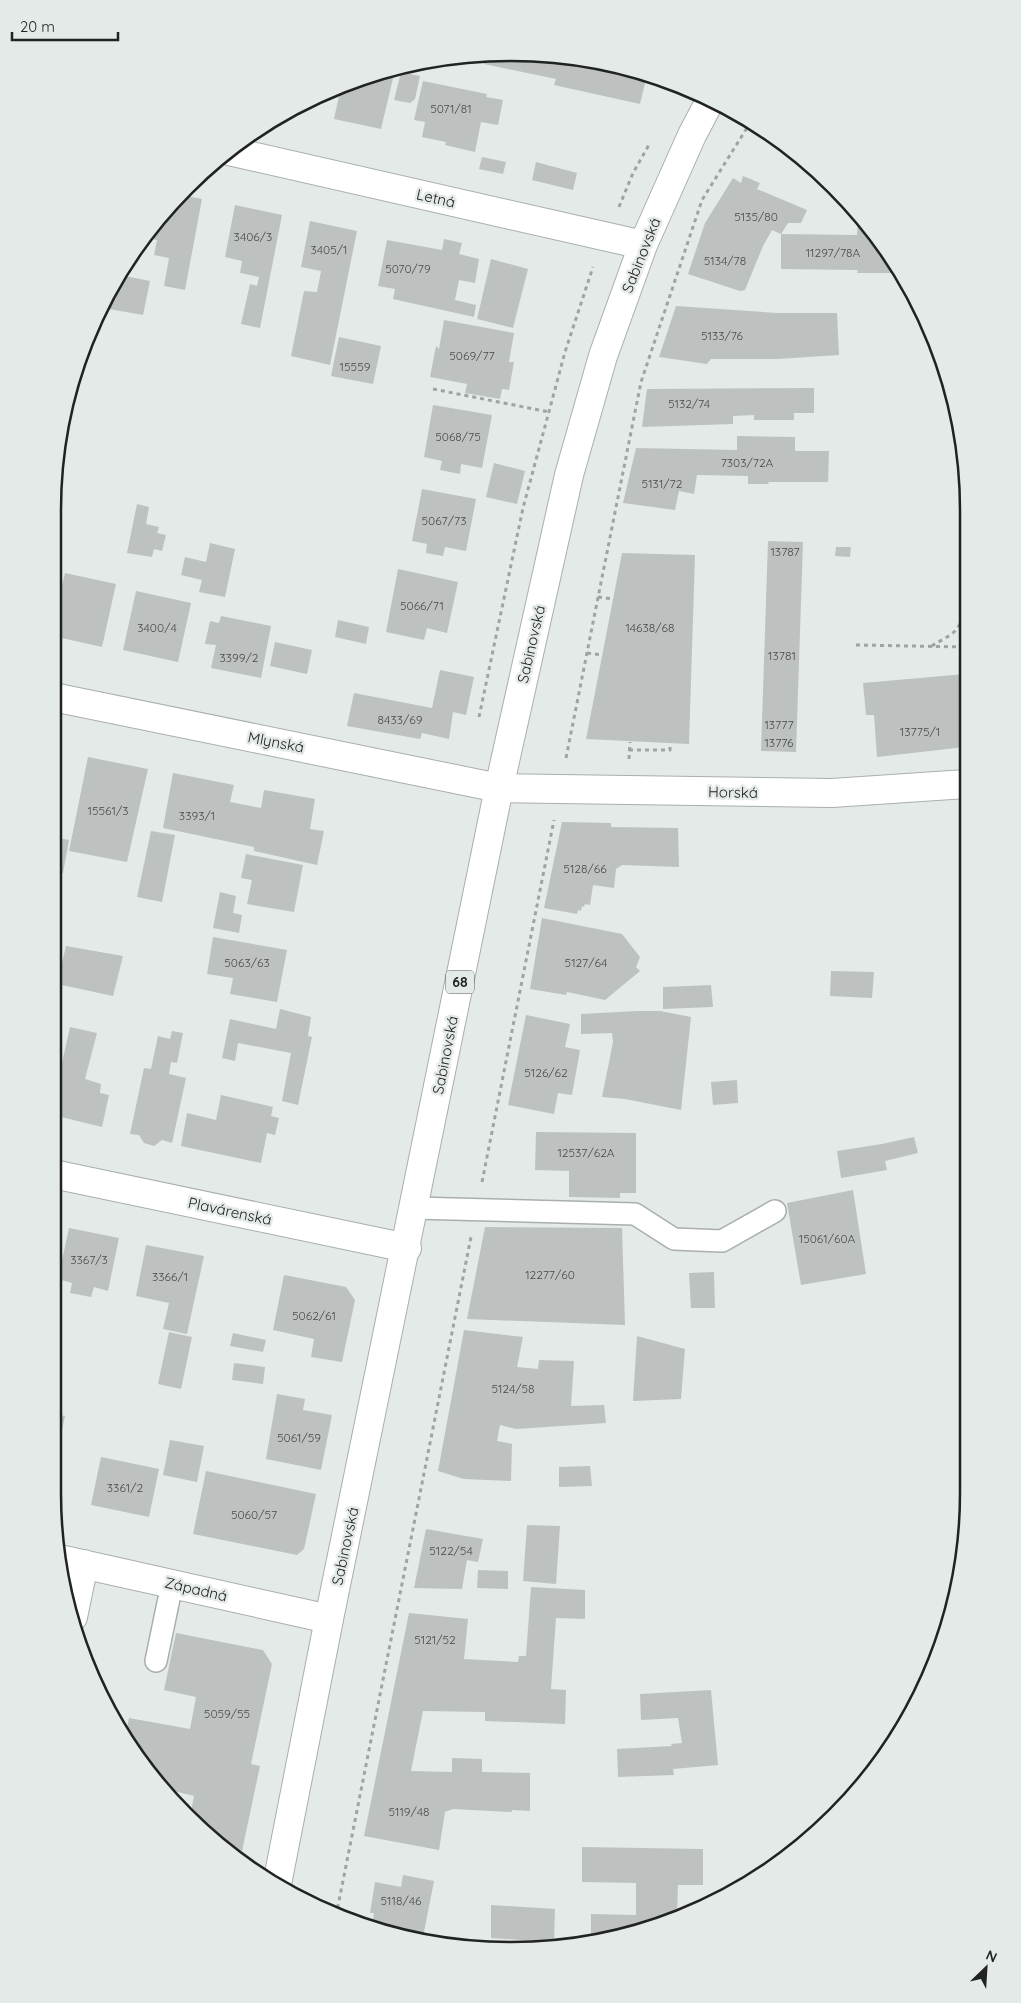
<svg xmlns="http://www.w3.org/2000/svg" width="1021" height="2003" font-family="Quicksand,sans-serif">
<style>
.building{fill:#bdc2c0}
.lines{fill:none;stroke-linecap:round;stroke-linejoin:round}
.service-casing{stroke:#a9afac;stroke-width:24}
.minor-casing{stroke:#a9afac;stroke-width:30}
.primary-casing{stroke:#a9afac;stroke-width:30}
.path{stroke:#9fa4a2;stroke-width:3;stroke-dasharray:4 4;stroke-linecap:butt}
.service{stroke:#fff;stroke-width:21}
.minor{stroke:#fff;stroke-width:28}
.primary{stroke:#fff;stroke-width:28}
.labels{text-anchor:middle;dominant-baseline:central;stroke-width:5;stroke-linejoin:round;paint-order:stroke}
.number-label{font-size:12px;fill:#484b4a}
.shield{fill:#e4eae7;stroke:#5c5f5d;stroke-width:1}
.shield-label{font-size:14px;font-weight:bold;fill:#212322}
.street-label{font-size:15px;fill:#212322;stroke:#e4eae7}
.rim{fill:none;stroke:#212322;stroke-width:2.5}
</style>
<rect width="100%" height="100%" fill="#e4eae7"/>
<path class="building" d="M 540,53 L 629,68 L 647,75 L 640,104 L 554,85 L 556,79 L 484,64 L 486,55 Z
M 395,70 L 381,129 L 334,119 L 341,87 L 363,77 Z
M 401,72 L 420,76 L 415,99 L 410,103 L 394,100 Z
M 423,81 L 487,94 L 486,97 L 503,100 L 498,125 L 481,122 L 475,152 L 445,145 L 446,142 L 422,137 L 425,122 L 414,120 Z
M 302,105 L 300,113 L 289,111 L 297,107 Z
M 482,157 L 506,162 L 503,174 L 479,169 Z
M 536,162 L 577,173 L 573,190 L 532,180 Z
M 743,176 L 760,183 L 757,189 L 807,210 L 801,223 L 788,223 L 781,234 L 857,235 L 858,216 L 874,232 L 895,267 L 894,273 L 857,273 L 858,270 L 781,269 L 781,234 L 772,230 L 763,246 L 745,290 L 740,291 L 688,274 L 705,223 L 733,178 L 741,183 Z
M 181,195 L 202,199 L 185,290 L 164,286 L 169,258 L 154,255 L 157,240 L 143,238 Z
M 235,205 L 282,215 L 260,328 L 241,324 L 250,284 L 257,286 L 259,277 L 240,273 L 242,261 L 225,257 Z
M 310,221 L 357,231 L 330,365 L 291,356 L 304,291 L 317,292 L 321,271 L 301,267 Z
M 444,239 L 462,243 L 459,254 L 479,259 L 475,283 L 459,280 L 455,300 L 476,305 L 474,317 L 393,299 L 395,289 L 378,286 L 387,240 L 442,250 Z
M 491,259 L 528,269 L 513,328 L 477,319 Z
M 120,275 L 150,281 L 143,315 L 103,308 L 95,342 L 88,340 L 100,308 Z
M 676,306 L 777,313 L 837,313 L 839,355 L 777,359 L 711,359 L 707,364 L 659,357 Z
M 444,320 L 514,333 L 509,362 L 514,362 L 509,390 L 502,389 L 500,399 L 465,393 L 467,384 L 430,377 L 436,346 L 439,349 Z
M 339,337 L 381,346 L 373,384 L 331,376 Z
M 814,388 L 814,413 L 794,413 L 794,420 L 754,420 L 754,415 L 733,416 L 733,424 L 642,427 L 647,389 Z
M 433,405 L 492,415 L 482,468 L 461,464 L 460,474 L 440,470 L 442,461 L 424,457 Z
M 737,436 L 795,437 L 795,451 L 829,451 L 828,482 L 768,482 L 769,484 L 748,484 L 748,476 L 697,475 L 694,494 L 679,491 L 675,510 L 623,503 L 636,448 L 737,450 Z
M 494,463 L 525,471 L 517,504 L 486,497 Z
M 422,489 L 476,499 L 466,551 L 445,547 L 443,556 L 426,553 L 427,544 L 412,541 Z
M 137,504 L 149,507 L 146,524 L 159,527 L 157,533 L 166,535 L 162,551 L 154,549 L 152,557 L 127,553 Z
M 53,509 L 58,510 L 54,527 L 53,527 Z
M 768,541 L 803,542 L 796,752 L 761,751 Z
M 210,543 L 235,549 L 225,597 L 199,592 L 202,580 L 181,575 L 185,557 L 206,562 Z
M 836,547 L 851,547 L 850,557 L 835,556 Z
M 622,553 L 695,555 L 689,744 L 586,739 Z
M 398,569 L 458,582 L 447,633 L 427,628 L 424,640 L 386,632 Z
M 65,573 L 116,584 L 102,647 L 53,636 L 53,621 Z
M 136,591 L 191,603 L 178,662 L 123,650 Z
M 221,616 L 271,626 L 261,678 L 211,668 L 216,645 L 205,644 L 210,621 L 219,623 Z
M 338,620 L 369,627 L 366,644 L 335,637 Z
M 275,642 L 312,650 L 307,674 L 270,666 Z
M 440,670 L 474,677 L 466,715 L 453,712 L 449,739 L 422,733 L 420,739 L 347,726 L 354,693 L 432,708 Z
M 965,674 L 965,747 L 877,757 L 874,715 L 866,715 L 863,683 Z
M 53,748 L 62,750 L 54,793 L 53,793 Z
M 88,757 L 148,769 L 127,862 L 69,851 Z
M 173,773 L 234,785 L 230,802 L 261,808 L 264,790 L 315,799 L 310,829 L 324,831 L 317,865 L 254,851 L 254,847 L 163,828 Z
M 562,822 L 611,823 L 611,827 L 678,828 L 679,867 L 622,865 L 616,869 L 614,888 L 593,885 L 590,905 L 585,904 L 584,907 L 582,906 L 581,911 L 578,910 L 577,914 L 544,908 Z
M 151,831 L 175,835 L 162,902 L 137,897 Z
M 53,837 L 69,840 L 63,873 L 53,871 Z
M 246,854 L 303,865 L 294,912 L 247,904 L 252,880 L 241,878 Z
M 220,892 L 236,896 L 233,913 L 242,915 L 239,933 L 213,928 Z
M 542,918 L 622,934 L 640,957 L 636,967 L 640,971 L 605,1000 L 567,992 L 566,995 L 530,989 Z
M 213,937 L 287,950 L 277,1002 L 230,994 L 233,978 L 207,974 Z
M 66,946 L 123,956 L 113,996 L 57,984 Z
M 831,971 L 874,972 L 872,998 L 830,996 Z
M 711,985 L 713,1007 L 663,1009 L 663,987 Z
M 280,1009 L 311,1017 L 308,1036 L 312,1037 L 298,1105 L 282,1101 L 291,1053 L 238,1043 L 235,1061 L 222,1058 L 230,1019 L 276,1029 Z
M 637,1011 L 660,1011 L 691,1017 L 681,1110 L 625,1099 L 602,1097 L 613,1042 L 612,1033 L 581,1034 L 581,1014 Z
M 526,1015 L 570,1024 L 565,1047 L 580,1050 L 572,1095 L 558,1093 L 554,1114 L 508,1105 Z
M 70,1027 L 97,1033 L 85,1079 L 101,1084 L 100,1093 L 109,1095 L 102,1127 L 53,1115 L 53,1103 Z
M 172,1031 L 183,1033 L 177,1063 L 171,1062 L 169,1074 L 186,1078 L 172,1143 L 162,1140 L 154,1146 L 144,1143 L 139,1135 L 130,1134 L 144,1068 L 151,1069 L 158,1036 L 170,1039 Z
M 737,1080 L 738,1103 L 713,1105 L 711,1082 Z
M 221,1095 L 273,1107 L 271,1116 L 279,1118 L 275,1135 L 267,1133 L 261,1163 L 181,1146 L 187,1113 L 216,1120 Z
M 536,1132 L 636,1133 L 636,1193 L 620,1193 L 620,1198 L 569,1197 L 569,1171 L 535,1170 Z
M 914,1137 L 918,1153 L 885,1161 L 887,1170 L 841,1178 L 837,1151 L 882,1144 Z
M 853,1190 L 866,1274 L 801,1285 L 787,1203 Z
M 485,1227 L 622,1228 L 625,1325 L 467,1319 Z
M 69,1228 L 119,1238 L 108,1291 L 94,1287 L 91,1297 L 70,1293 L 72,1283 L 58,1279 Z
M 146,1245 L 204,1256 L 187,1334 L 163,1329 L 169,1303 L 136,1296 Z
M 714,1272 L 715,1308 L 691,1308 L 689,1273 Z
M 284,1275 L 346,1287 L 355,1300 L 342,1362 L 311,1357 L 314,1339 L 273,1330 Z
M 53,1304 L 59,1305 L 53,1328 Z
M 464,1330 L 523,1337 L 517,1367 L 538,1369 L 539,1360 L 574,1361 L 571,1406 L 604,1405 L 606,1423 L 516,1429 L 500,1425 L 497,1441 L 512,1444 L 511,1481 L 464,1479 L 438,1471 Z
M 169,1332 L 192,1337 L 181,1389 L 158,1384 Z
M 233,1333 L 266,1340 L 263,1352 L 230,1346 Z
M 637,1336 L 685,1349 L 681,1399 L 633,1401 Z
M 234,1363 L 265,1367 L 263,1384 L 232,1380 Z
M 277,1394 L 305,1399 L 303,1410 L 332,1415 L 321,1470 L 266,1459 Z
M 53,1414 L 65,1416 L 55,1462 L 53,1462 Z
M 170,1440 L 204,1446 L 197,1482 L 163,1475 Z
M 101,1457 L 159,1469 L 149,1517 L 91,1505 Z
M 590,1466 L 592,1486 L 559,1487 L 559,1467 Z
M 206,1471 L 316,1494 L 304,1549 L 297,1555 L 193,1534 Z
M 527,1525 L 560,1526 L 556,1584 L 523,1581 Z
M 426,1529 L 483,1539 L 478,1562 L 467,1560 L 462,1589 L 414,1588 Z
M 478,1570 L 508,1571 L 508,1589 L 477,1588 Z
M 531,1587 L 585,1590 L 585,1619 L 556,1618 L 551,1689 L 566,1690 L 565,1724 L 485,1721 L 485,1712 L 423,1711 L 411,1771 L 452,1772 L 452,1758 L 482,1759 L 482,1772 L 530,1773 L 530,1811 L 512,1810 L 512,1812 L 453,1809 L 445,1812 L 439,1850 L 364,1836 L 409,1613 L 468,1619 L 464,1659 L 518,1662 L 519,1656 L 526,1656 Z
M 176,1633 L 263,1650 L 272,1664 L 251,1764 L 260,1766 L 242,1851 L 230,1849 L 209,1829 L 209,1827 L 191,1812 L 194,1796 L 166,1789 L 147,1772 L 126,1732 L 129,1718 L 190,1729 L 196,1697 L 164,1690 Z
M 711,1690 L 718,1765 L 673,1769 L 674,1775 L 618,1777 L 617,1749 L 672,1746 L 671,1744 L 682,1743 L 678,1718 L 641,1720 L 640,1694 Z
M 582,1847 L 703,1849 L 703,1885 L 678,1885 L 677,1914 L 598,1938 L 591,1938 L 591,1914 L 636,1915 L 636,1883 L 582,1882 Z
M 403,1875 L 434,1881 L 422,1942 L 372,1927 L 374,1913 L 370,1913 L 375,1882 L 401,1887 Z
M 491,1905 L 555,1909 L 554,1942 L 491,1938 Z"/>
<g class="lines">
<g class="service-casing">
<path id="service" d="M 414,1208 L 635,1214 L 674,1239 L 722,1241 L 775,1211
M 156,1661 L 172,1584"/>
</g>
<g class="minor-casing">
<path id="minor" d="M 229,151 L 643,245
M 53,697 L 499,788 L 832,793 L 966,784
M 53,1174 L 407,1248
M 64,1560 L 329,1619
M 73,1617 L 84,1564"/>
</g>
<g class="primary-casing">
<path id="primary" d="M 277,1884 L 329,1619 L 499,788 L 569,475 L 603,356 L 643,245 L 692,135 L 711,99"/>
</g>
<path class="path" d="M 619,207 L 633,173 L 650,143
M 433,389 L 549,412
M 598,597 L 613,599
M 856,645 L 965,647
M 932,646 C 939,641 949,637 955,631 C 972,612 963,582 962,559
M 587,653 L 602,655
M 479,717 L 523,508 L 565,352 L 593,267
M 629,750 L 670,750 L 670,744
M 566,758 L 641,382 L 702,200 L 750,123
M 629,759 L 630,742
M 482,1182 L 554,820
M 336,1916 L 471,1237"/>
<use href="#service" class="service"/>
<use href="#minor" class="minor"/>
<use href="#primary" class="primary"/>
</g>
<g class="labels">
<g class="number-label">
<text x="451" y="108">5071/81</text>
<text x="756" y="216">5135/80</text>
<text x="253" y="236">3406/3</text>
<text x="329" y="249">3405/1</text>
<text x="833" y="252">11297/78A</text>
<text x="725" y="260">5134/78</text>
<text x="408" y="268">5070/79</text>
<text x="722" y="335">5133/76</text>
<text x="472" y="355">5069/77</text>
<text x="355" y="366">15559</text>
<text x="689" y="403">5132/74</text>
<text x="458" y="436">5068/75</text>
<text x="747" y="462">7303/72A</text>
<text x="662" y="483">5131/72</text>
<text x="444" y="520">5067/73</text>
<text x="785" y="551">13787</text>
<text x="422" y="605">5066/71</text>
<text x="157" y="627">3400/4</text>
<text x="650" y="627">14638/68</text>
<text x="782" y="655">13781</text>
<text x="239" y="657">3399/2</text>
<text x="400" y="719">8433/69</text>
<text x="779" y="724">13777</text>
<text x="920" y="731">13775/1</text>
<text x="779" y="742">13776</text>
<text x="108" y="810">15561/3</text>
<text x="197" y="815">3393/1</text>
<text x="585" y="868">5128/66</text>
<text x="247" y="962">5063/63</text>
<text x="586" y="962">5127/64</text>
<text x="546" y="1072">5126/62</text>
<text x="586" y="1152">12537/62A</text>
<text x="827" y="1238">15061/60A</text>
<text x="89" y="1259">3367/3</text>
<text x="550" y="1274">12277/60</text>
<text x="170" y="1276">3366/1</text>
<text x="314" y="1315">5062/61</text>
<text x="513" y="1388">5124/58</text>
<text x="299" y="1437">5061/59</text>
<text x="125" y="1487">3361/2</text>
<text x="254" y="1514">5060/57</text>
<text x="451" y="1550">5122/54</text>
<text x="435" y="1639">5121/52</text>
<text x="227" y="1713">5059/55</text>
<text x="409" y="1811">5119/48</text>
<text x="401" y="1900">5118/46</text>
</g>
<rect class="shield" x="446" y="970.5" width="28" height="23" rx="4"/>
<g class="shield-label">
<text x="460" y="982">68</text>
</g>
<g class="street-label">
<text transform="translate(436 198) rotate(13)">Letná</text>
<text transform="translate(641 255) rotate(-68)">Sabinovská</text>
<text transform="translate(531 644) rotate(-77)">Sabinovská</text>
<text transform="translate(276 742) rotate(11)">Mlynská</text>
<text transform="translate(733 792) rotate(1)">Horská</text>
<text transform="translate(445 1055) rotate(-79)">Sabinovská</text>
<text transform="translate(230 1211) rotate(12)">Plavárenská</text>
<text transform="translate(345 1546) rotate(-78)">Sabinovská</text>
<text transform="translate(196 1589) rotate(13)">Západná</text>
</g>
</g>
<path d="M0 0H1021V2003H0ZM510 61H511A449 449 0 0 1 960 510V1493A449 449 0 0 1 511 1942H510A449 449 0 0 1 61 1493V510A449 449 0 0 1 510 61Z" fill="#e4eae7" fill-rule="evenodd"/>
<path class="rim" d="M510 61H511A449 449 0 0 1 960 510V1493A449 449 0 0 1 511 1942H510A449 449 0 0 1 61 1493V510A449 449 0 0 1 510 61Z"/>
<g transform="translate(986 1968) rotate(25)" stroke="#e4eae7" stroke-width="4" paint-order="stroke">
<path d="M0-4L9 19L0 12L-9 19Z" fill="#212322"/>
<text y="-8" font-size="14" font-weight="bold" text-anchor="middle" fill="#212322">N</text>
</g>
<path d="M12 32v8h106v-8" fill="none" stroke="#212322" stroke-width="2.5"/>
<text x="20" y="32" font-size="15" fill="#212322" stroke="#e4eae7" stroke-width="4" paint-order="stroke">20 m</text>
</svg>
